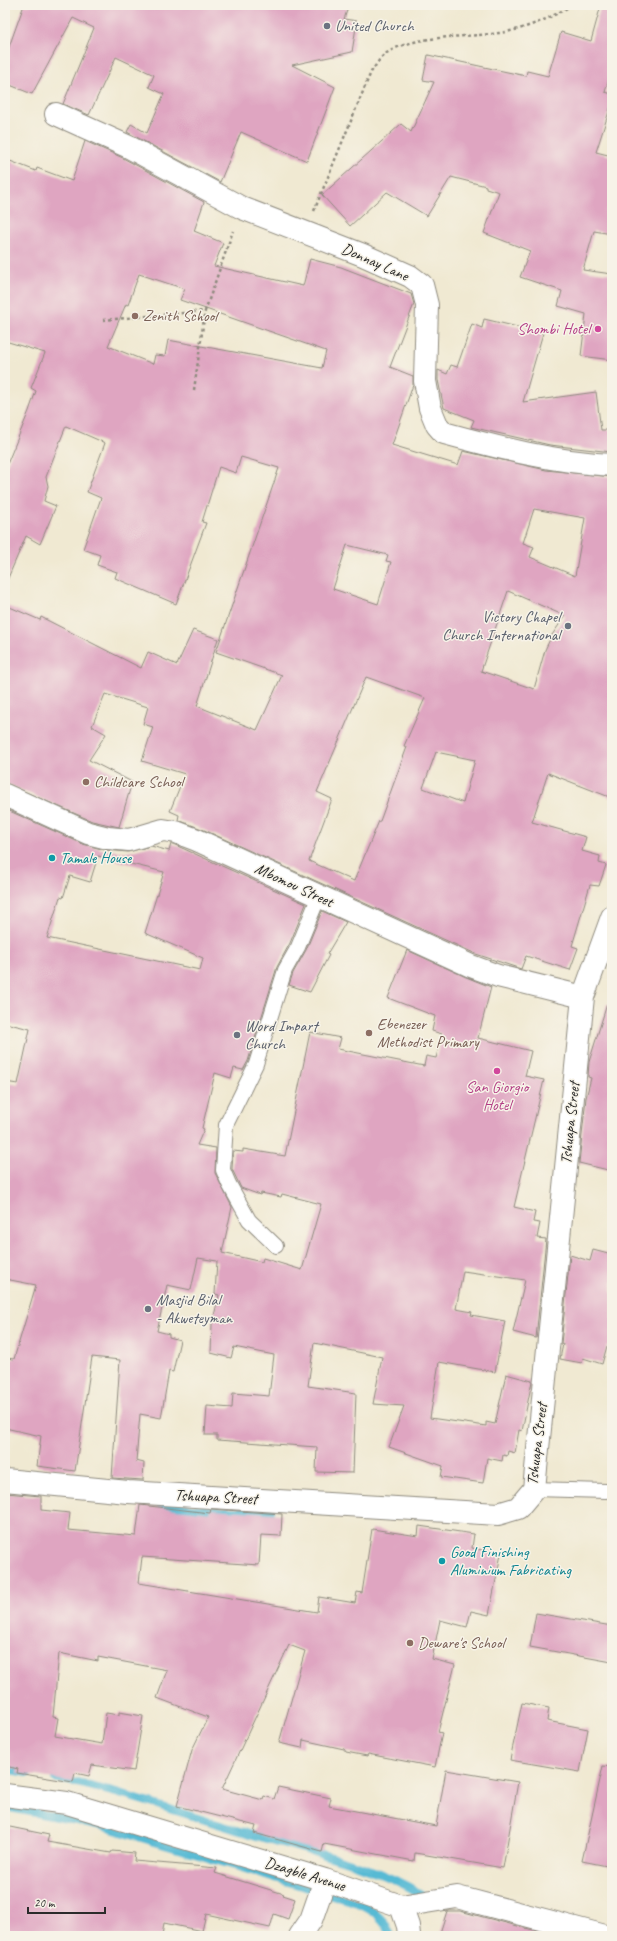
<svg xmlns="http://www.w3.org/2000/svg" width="617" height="1941" font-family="Caveat,sans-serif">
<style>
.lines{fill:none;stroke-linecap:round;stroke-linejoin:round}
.stream{stroke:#56bad4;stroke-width:8}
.building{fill:#dfa5c1;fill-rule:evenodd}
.lane-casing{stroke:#8e8a7e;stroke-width:16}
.street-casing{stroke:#8e8a7e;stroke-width:24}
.path{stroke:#8e8a7e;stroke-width:2.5;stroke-dasharray:3 3;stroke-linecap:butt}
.lane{stroke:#fff;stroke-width:14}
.street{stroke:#fff;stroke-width:22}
.worship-dot{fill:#6b7280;stroke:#f7f3e8;stroke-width:1.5}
.education-dot{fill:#8d6e63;stroke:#f7f3e8;stroke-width:1.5}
.hotel-dot{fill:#d1479c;stroke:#f7f3e8;stroke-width:1.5}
.culture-dot{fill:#0f9aa8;stroke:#f7f3e8;stroke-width:1.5}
.labels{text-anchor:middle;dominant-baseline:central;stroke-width:3;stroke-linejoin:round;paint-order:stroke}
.worship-label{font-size:16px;fill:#5b616d;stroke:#f7f3e8;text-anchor:start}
.street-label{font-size:16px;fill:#2b2b2b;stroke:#f7f3e8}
.education-label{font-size:16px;fill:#785e54;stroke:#f7f3e8;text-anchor:start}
.hotel-label{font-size:16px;fill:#b23c85;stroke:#f7f3e8;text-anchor:end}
.culture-label{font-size:16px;fill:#0d838f;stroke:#f7f3e8;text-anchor:start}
</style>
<rect width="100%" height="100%" fill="#f7f3e8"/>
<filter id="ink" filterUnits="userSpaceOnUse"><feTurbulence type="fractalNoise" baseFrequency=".025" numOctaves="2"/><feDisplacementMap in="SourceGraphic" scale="8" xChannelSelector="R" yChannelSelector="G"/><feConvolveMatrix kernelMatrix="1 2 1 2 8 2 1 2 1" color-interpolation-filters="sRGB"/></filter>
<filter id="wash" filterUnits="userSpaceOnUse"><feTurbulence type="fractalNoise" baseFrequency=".012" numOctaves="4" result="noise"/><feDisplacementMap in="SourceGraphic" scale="16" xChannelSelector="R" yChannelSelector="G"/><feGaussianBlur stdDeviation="0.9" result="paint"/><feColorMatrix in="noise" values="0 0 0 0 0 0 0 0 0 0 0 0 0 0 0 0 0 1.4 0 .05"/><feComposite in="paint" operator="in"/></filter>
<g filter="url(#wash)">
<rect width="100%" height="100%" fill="#f0e9d2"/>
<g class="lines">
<path class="stream" d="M 161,1505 L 222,1511 L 271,1511
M 5,1769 L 28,1773
M 55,1778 C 122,1792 187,1815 253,1835 C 309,1852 371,1863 421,1894
M 5,1807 L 98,1825 L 355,1902 C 370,1908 386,1919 391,1936"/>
</g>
<g id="blocks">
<path class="building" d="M 24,5 L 349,5 L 344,19 L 357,21 L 352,52 L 292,65 L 335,87 L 307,161 L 241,132 L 220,182 L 127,132 L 131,124 L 147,133 L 164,94 L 149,87 L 154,75 L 116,57 L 89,115 L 63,104 L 94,28 L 73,18 L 32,94 L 5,83 L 5,58 Z
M 601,5 L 612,5 L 612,69 L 605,92 L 612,94 L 612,102 L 596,152 L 612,156 L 612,234 L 594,231 L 583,270 L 612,274 L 612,360 L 581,356 L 586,314 L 558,306 L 562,291 L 520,277 L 530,251 L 484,233 L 499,192 L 486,188 L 486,186 L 451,177 L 427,216 L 387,192 L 350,226 L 322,195 L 401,124 L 411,132 L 434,82 L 423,80 L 428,55 L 526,76 L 527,71 L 548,76 L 561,32 L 591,41 Z
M 85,141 L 123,158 L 204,202 L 194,231 L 223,243 L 214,266 L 303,286 L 310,259 L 341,267 L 411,294 L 414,304 L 390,367 L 413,376 L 413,385 L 392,445 L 458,465 L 463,451 L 546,470 L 612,477 L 612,798 L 548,773 L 532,822 L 586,837 L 582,851 L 600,856 L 599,863 L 606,865 L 599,886 L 590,885 L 572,946 L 578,948 L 570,970 L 526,956 L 521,969 L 476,954 L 202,829 L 178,820 L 179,815 L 170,811 L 185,774 L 142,761 L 153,727 L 143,724 L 148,707 L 105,694 L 92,726 L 106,734 L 89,760 L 132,782 L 119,827 L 92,821 L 5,783 L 5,605 L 40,620 L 41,617 L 141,668 L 148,652 L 177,665 L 193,630 L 218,639 L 197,706 L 257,730 L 282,675 L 216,652 L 279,468 L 241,457 L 236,473 L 219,467 L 202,522 L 206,523 L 176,604 L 115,578 L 117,572 L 97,565 L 100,555 L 83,549 L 101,498 L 87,492 L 105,443 L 66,426 L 46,477 L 48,486 L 44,501 L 56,506 L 40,544 L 26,536 L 5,585 L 5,469 L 29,411 L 36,391 L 31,388 L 45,353 L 5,341 L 5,159 L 36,171 L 37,168 L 72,181 ZM 139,274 L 185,289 L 180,300 L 326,351 L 322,368 L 168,340 L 165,356 L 155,355 L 153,364 L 108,346 L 126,304 L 128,305 ZM 534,509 L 585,518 L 575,576 L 530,557 L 534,547 L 523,543 ZM 347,545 L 388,555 L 386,561 L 391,562 L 378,604 L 333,589 ZM 508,591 L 565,616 L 552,635 L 545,650 L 534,689 L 481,671 ZM 366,677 L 425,698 L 404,746 L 407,747 L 380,821 L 379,821 L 354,881 L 309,861 L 332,799 L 317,792 ZM 436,752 L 475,760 L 463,803 L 423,788 Z
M 484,319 L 543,333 L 523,402 L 596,392 L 601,430 L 612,430 L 612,452 L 550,445 L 471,427 L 474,420 L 444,408 L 438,380 L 438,370 L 447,374 L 451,365 L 457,367 L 472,324 L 482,328 Z
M 5,809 L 83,844 L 105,850 L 128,852 L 151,846 L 169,851 L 171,844 L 173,844 L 306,904 L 290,943 L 277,967 L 248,1061 L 243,1070 L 234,1068 L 231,1078 L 215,1073 L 202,1128 L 204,1129 L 197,1145 L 216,1148 L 215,1173 L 232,1207 L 222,1253 L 262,1262 L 263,1258 L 302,1270 L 321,1204 L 282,1194 L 281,1197 L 261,1193 L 260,1195 L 241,1188 L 232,1169 L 233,1151 L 243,1152 L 243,1149 L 285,1156 L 310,1032 L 341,1038 L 338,1049 L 424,1066 L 426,1056 L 436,1058 L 442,1034 L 432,1031 L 435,1016 L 388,998 L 407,950 L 466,977 L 491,987 L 478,1038 L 531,1051 L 525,1076 L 544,1080 L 514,1207 L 535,1212 L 533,1222 L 540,1223 L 537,1238 L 546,1239 L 536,1338 L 513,1332 L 525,1280 L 463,1271 L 456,1309 L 472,1312 L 471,1315 L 505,1321 L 495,1372 L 439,1362 L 430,1418 L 486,1426 L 486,1422 L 495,1424 L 506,1374 L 532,1381 L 522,1431 L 519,1430 L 515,1453 L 508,1451 L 507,1456 L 503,1455 L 502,1461 L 487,1458 L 483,1483 L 441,1477 L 443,1466 L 389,1447 L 404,1406 L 373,1404 L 382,1357 L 314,1343 L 308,1386 L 356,1393 L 353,1473 L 316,1472 L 317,1447 L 217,1440 L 217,1435 L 205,1435 L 207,1406 L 232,1408 L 233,1393 L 269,1396 L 274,1355 L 234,1347 L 231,1358 L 211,1353 L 212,1324 L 219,1295 L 215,1294 L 217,1261 L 198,1258 L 191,1290 L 167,1285 L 157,1331 L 169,1334 L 169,1337 L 180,1340 L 173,1372 L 169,1371 L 161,1418 L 140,1414 L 136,1461 L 144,1463 L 143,1480 L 112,1478 L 120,1360 L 92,1357 L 75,1471 L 37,1466 L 41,1436 L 5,1428 L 5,1358 L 14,1359 L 36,1285 L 5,1279 L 5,1082 L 18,1084 L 30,1029 L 5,1023 ZM 98,856 L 164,872 L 145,933 L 203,958 L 200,970 L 47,938 L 60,897 L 63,898 L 70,876 L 90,882 Z
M 322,911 L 346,922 L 327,954 L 329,955 L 310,992 L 289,985 L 293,973 L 306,950 Z
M 607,1004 L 612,1005 L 612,1171 L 579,1163 L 586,1098 L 591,1078 L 588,1077 L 589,1062 Z
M 593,1250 L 612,1255 L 612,1347 L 607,1346 L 602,1364 L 583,1358 L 582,1363 L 560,1359 L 563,1344 L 561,1344 L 570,1255 L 590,1261 Z
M 5,1493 L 41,1496 L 41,1510 L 70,1513 L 68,1530 L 136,1536 L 140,1505 L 210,1513 L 211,1509 L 282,1514 L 281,1536 L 261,1535 L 259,1565 L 142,1557 L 139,1583 L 317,1612 L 319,1597 L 355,1603 L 357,1592 L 362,1593 L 372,1529 L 418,1536 L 419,1526 L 474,1534 L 472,1548 L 501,1554 L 489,1615 L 471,1611 L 467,1627 L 440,1620 L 432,1659 L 455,1665 L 438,1732 L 442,1733 L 435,1767 L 368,1754 L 367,1756 L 346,1752 L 344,1749 L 303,1740 L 302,1748 L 279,1743 L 305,1651 L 289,1645 L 222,1789 L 263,1800 L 264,1796 L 274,1799 L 278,1787 L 331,1798 L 329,1806 L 436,1826 L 446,1770 L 518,1782 L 503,1868 L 415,1853 L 414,1861 L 324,1844 L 322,1852 L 254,1833 L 256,1826 L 177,1806 L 192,1750 L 208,1717 L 157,1698 L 167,1670 L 98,1657 L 98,1661 L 59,1653 L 53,1717 L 58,1718 L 55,1736 L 102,1744 L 106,1713 L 119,1715 L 119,1712 L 143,1716 L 134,1771 L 92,1765 L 89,1776 L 75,1773 L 73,1782 L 17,1773 L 18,1769 L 5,1766 Z
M 536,1613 L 612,1626 L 612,1662 L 530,1647 Z
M 522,1703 L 549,1708 L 547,1721 L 588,1729 L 580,1772 L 510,1760 Z
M 603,1766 L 612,1767 L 612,1867 L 582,1861 Z
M 5,1826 L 49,1835 L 47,1842 L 111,1853 L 112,1851 L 135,1853 L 134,1861 L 217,1868 L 215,1873 L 284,1894 L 283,1895 L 295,1899 L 288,1919 L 274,1914 L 270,1928 L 206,1914 L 202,1931 L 164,1923 L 162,1936 L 5,1936 Z
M 447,1911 L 460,1911 L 556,1936 L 439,1936 Z"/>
</g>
</g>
<g filter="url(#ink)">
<use href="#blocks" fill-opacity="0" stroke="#8e8a7e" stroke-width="1"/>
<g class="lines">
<g class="lane-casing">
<path id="lane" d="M 276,1246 L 249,1220 L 229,1184 L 223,1170 L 226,1125 L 256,1064 L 285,970 L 298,947 L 319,896
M 534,1489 L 606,1491"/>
</g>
<g class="street-casing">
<path id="street" d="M 56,114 L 129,147 L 242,208 L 363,255 L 410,276 L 422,285 L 427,305 L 425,381 L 430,408 L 437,425 L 444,433 C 499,448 554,462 612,465
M 5,795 L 88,833 L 108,838 L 129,840 L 163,830 L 176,832 L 197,840 L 471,966 L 498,976 L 583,997
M 5,1480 L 128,1492 L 498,1514 L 518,1508 L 534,1489 L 583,997 L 612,917
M 5,1795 L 67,1803 L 325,1880 L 401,1906 L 457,1897 L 605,1936
M 401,1906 L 408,1926 L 409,1936
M 300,1936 L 311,1920 L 325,1880"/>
</g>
<path class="path" d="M 611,88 L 612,85
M 314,211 L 371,72 C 375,67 379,59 384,55 C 411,34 465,38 499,33 C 524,30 551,18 572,5
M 103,320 L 205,311 L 233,231
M 194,390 L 205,311"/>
<use href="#lane" class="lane"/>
<use href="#street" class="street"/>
</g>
</g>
<g class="worship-dot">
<circle cx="327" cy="26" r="4"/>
<circle cx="568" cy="626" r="4"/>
<circle cx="237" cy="1035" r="4"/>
<circle cx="148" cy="1309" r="4"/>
</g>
<g class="education-dot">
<circle cx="135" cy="316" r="4"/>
<circle cx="86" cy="782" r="4"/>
<circle cx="369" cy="1033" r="4"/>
<circle cx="410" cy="1643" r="4"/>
</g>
<g class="hotel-dot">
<circle cx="598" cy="329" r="4"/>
<circle cx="497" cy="1071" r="4"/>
</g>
<g class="culture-dot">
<circle cx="52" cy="858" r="4"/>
<circle cx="442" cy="1561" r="4"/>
</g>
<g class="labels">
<g class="worship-label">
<text x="335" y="26">United Church</text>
<text x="560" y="617" text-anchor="end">Victory Chapel<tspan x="560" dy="18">Church International</tspan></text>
<text x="245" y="1026">Word Impart<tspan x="245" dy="18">Church</tspan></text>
<text x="156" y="1300">Masjid Bilal<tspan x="156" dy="18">- Akweteyman</tspan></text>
</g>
<g class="street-label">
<text transform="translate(375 262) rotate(24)">Donnay Lane</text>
<text transform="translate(294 885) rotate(25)">Mbomou Street</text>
<text transform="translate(570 1123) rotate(-84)">Tshuapa Street</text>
<text transform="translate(537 1444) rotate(-83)">Tshuapa Street</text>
<text transform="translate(216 1497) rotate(3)">Tshuapa Street</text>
<text transform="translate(305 1874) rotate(17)">Dzagble Avenue</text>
</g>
<g class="education-label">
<text x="143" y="316">Zenith School</text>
<text x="94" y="782">Childcare School</text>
<text x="377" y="1024">Ebenezer<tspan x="377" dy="18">Methodist Primary</tspan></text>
<text x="418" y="1643">Deware's School</text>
</g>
<g class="hotel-label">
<text x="590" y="329">Shombi Hotel</text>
<text x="497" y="1087" text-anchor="middle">San Giorgio<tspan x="497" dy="18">Hotel</tspan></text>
</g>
<g class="culture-label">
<text x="60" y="858">Tamale House</text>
<text x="450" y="1552">Good Finishing<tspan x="450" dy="18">Aluminium Fabricating</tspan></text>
</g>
</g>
<rect width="617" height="1941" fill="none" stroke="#f7f3e8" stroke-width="20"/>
<path d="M28 1907v6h77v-6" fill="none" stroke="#2b2b2b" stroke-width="2"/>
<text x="34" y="1907" font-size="12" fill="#2b2b2b" stroke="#f7f3e8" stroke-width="3" paint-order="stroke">20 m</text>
</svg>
